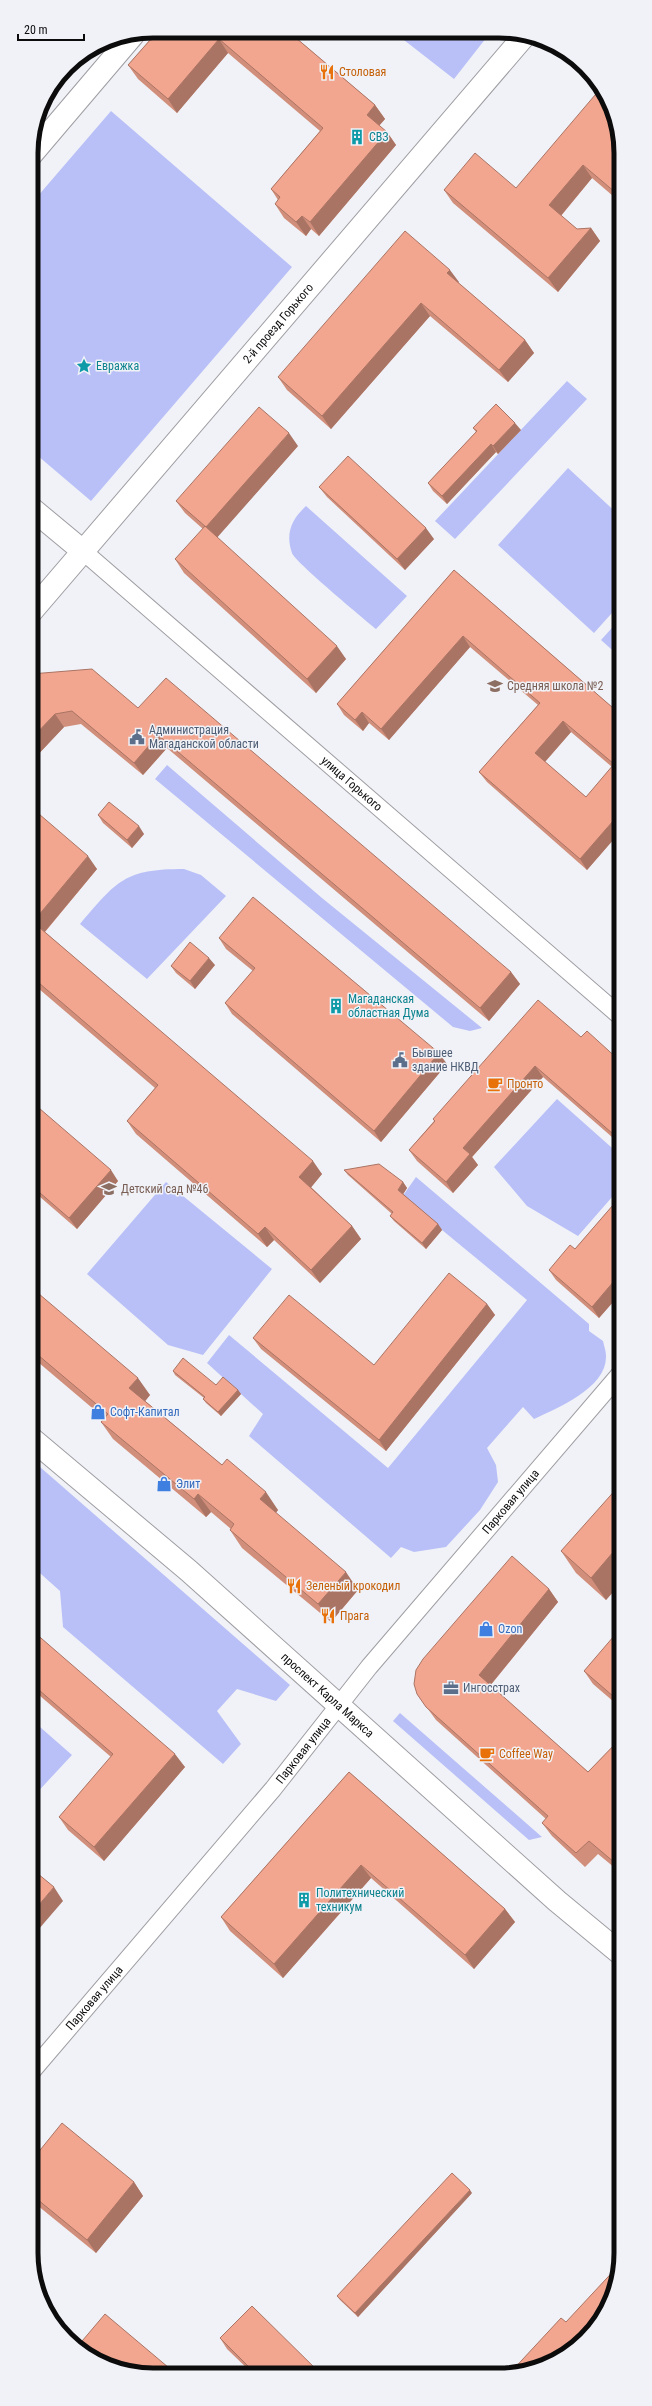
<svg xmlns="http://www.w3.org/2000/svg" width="652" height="2406" font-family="'Roboto Condensed',sans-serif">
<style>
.green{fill:#b9c0f7}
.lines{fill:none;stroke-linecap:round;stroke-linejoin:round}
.minor-casing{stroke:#9e9ea3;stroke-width:19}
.tertiary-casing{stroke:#9e9ea3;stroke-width:24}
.minor{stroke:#fff;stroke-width:17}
.tertiary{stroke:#fff;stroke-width:22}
.wall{fill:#d18f7b;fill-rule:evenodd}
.shaded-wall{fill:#aa7464}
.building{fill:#f3a68f;stroke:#aa7464;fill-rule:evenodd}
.labels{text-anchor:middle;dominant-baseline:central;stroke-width:3;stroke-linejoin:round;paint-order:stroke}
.food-label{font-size:12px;fill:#c56008;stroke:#f1f2f7;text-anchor:start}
.culture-label{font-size:12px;fill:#0d838f;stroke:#f1f2f7;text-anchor:start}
.street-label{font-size:12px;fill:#0c0c0d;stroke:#f1f2f7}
.education-label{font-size:12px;fill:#785e54;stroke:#f1f2f7;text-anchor:start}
.service-label{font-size:12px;fill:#4e5e75;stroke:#f1f2f7;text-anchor:start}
.shop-label{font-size:12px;fill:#366cbe;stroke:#f1f2f7;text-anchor:start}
.rim{fill:none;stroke:#0c0c0d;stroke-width:5}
</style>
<rect width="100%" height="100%" fill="#f1f2f7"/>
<path class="green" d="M 395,33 L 490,33 L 454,79 Z
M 111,111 L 292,267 L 91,501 L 31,450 L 31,204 Z
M 567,381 L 587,399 L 455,539 L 435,521 Z
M 568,468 L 620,516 L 620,604 L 594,633 L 498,545 Z
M 306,506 L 407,596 L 376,629 C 364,619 294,561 292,553 C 285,533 292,519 306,506 Z
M 620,619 L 620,657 L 601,640 Z
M 167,765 L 322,898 L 482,1028 L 470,1031 L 453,1027 L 155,779 Z
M 184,869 L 201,875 L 226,896 L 147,979 L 80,924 C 117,881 124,869 184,869 Z
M 557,1099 L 620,1155 L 620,1188 L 578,1236 L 527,1206 L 494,1167 Z
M 416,1177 L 589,1324 L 589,1331 L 603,1341 C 604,1346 606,1351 606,1356 C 607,1388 557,1408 534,1419 L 523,1407 L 487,1448 L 496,1465 L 498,1482 L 480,1510 L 446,1547 L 414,1552 L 401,1547 L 391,1558 L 249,1436 L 263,1414 L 207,1363 L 229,1335 L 388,1468 L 527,1300 L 402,1197 Z
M 166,1182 L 272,1269 L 203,1355 L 168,1345 L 87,1274 Z
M 32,1460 L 290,1685 L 276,1701 L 237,1689 L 217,1711 L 241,1744 L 223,1764 L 63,1627 L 60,1591 L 32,1566 Z
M 400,1713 L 542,1837 L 529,1840 L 393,1721 Z
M 32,1720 L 72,1755 L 32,1798 Z"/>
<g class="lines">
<g class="minor-casing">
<g id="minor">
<path id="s1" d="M 84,552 L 620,1016"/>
<path id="s2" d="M 32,2071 L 273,1789 L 369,1667 L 620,1374"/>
</g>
</g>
<g class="tertiary-casing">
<g id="tertiary">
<path d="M 31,155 L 133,35"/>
<path d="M 31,508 L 84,552"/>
<path id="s3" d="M 31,612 L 526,34"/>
<path id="s4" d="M 32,1439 L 189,1571 L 557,1901 L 621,1954"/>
</g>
</g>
<use href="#minor" class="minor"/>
<use href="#tertiary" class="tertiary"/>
</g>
<path class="wall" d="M 158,31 L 289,32 L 375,105 L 385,119 L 379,126 L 387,132 L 396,145 L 319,236 L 311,229 L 306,236 L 284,218 L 275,204 L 278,200 L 271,189 L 320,131 L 228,53 L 177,113 L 138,79 L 128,65 Z
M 620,137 L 620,202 L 592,178 L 561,216 L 577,229 L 591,228 L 600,241 L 558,292 L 453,203 L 444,190 L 516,188 Z
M 459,282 L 458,283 L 525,340 L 534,353 L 508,382 L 430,316 L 331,429 L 287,390 L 278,377 Z
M 473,428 L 521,430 L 498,454 L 496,452 L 447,504 L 433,491 L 428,483 L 476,432 Z
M 298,446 L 217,537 L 346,659 L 316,693 L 184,573 L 175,559 L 203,529 L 185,513 L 176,501 Z
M 319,487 L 434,539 L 405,570 L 327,497 Z
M 454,570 L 620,714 L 620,832 L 587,870 L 487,782 L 479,772 L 538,705 L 470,647 L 389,740 L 369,723 L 363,731 L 344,715 L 337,704 ZM 571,732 L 612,767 L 586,797 L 545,762 Z
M 31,674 L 138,708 L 511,972 L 520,984 L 489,1021 L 167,748 L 143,775 L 81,724 L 64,727 L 31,762 Z
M 32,808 L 97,869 L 45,932 L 322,1174 L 311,1187 L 352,1226 L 361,1239 L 320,1283 L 274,1240 L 267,1247 L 136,1134 L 127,1121 L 155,1088 L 32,983 Z
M 98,815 L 144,834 L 132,848 L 103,823 Z
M 219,938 L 447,1064 L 381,1142 L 232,1014 L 225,1003 L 253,971 L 226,949 Z
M 215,965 L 195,989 L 176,973 L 171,966 Z
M 581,1037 L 620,1061 L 620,1144 L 543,1077 L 472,1157 L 478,1165 L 453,1193 L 417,1161 L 409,1150 L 434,1121 L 433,1119 Z
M 32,1102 L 118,1181 L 77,1229 L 32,1190 Z
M 344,1170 L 403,1182 L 407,1188 L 403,1194 L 438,1224 L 442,1230 L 426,1249 L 394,1221 L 390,1216 L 392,1214 L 348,1175 Z
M 620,1197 L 620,1294 L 599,1318 L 556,1280 L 549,1270 L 575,1249 Z
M 32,1288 L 150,1395 L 145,1401 L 222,1465 L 278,1510 L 276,1513 L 358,1590 L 331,1622 L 242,1548 L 230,1530 L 231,1529 L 211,1512 L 206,1517 L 113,1439 L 101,1422 L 104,1418 L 32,1357 Z
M 487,1304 L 495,1315 L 386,1451 L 261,1349 L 253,1338 L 374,1365 Z
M 173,1371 L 216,1385 L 238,1390 L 241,1394 L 221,1416 L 206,1403 L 203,1399 L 204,1398 L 175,1375 Z
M 620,1490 L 620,1584 L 606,1600 L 576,1573 L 561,1551 Z
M 549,1589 L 558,1602 L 490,1686 L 588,1772 L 621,1738 L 621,1873 L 598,1854 L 585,1867 L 552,1836 L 542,1823 L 546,1819 L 436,1720 L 417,1694 Z
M 32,1635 L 185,1767 L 104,1861 L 68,1830 L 59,1817 L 111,1757 L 32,1689 Z
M 621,1642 L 621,1708 L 593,1684 L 584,1671 Z
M 349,1772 L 505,1909 L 515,1922 L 474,1969 L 371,1878 L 283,1978 L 230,1931 L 221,1917 Z
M 32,2160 L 134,2182 L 143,2196 L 96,2253 L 32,2201 Z
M 472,2193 L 358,2317 L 340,2300 L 337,2296 Z
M 220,2338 L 320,2373 L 252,2373 L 227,2349 Z"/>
<path class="shaded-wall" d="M 219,39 L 228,53 L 177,113 L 168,99 Z
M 375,105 L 385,119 L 376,129 L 367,115 Z
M 387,132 L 396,145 L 319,236 L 310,222 Z
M 583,165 L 592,178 L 558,219 L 549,205 Z
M 620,189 L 620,198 L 616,193 Z
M 302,216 L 311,229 L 306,236 L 296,222 Z
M 591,228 L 600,241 L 558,292 L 548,278 Z
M 450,270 L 459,282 L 456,286 L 447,273 Z
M 421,303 L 430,316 L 331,429 L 322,416 Z
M 525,340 L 534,353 L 508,382 L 499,370 Z
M 515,423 L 521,430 L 498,454 L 493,446 Z
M 289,433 L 298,446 L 215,540 L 206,527 Z
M 491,444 L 496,452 L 447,504 L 442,496 Z
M 426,528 L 434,539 L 405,570 L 397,559 Z
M 463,636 L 470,647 L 389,740 L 381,729 Z
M 337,646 L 346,659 L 316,693 L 307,679 Z
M 362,712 L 369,723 L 363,731 L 355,720 Z
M 55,714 L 64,727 L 31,762 L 31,739 Z
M 563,721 L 571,732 L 543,764 L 535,753 Z
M 158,735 L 167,748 L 143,775 L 134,763 Z
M 620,813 L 620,832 L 587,870 L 580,859 Z
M 139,826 L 144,834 L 132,848 L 127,840 Z
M 88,856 L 97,869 L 42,935 L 33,922 Z
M 209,958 L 215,965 L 195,989 L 190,981 Z
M 511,972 L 520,984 L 489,1021 L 480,1008 Z
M 439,1053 L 447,1064 L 381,1142 L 374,1131 Z
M 535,1066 L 543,1077 L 472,1157 L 478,1165 L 453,1193 L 446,1182 L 463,1148 Z
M 313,1161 L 322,1174 L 309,1190 L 299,1177 Z
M 111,1170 L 118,1181 L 77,1229 L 69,1218 Z
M 403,1182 L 407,1188 L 402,1196 L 398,1190 Z
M 438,1224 L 442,1230 L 426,1249 L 422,1243 Z
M 352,1226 L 361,1239 L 320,1283 L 311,1270 Z
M 265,1227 L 274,1240 L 267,1247 L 258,1234 Z
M 620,1274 L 620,1294 L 599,1318 L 592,1307 Z
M 487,1304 L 495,1315 L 386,1451 L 379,1440 Z
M 138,1378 L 150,1395 L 142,1405 L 129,1388 Z
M 238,1390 L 241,1394 L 221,1416 L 218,1412 Z
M 266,1492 L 278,1510 L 272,1517 L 260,1499 Z
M 198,1494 L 211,1512 L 206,1517 L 194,1499 Z
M 620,1544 L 620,1584 L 606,1600 L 591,1578 Z
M 346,1572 L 358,1590 L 331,1622 L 318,1604 Z
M 549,1589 L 558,1602 L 488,1688 L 479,1675 Z
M 175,1754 L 185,1767 L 104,1861 L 94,1847 Z
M 361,1865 L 371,1878 L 283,1978 L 274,1964 Z
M 54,1887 L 63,1901 L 32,1937 L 32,1913 Z
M 505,1909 L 515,1922 L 474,1969 L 465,1955 Z
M 134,2182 L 143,2196 L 96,2253 L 87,2240 Z
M 470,2190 L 472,2193 L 358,2317 L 355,2313 Z"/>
<path class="building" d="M 158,31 L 289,32 L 375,105 L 367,115 L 387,132 L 310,222 L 302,216 L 296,222 L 275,204 L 280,197 L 271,189 L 323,128 L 219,39 L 168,99 L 128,65 Z
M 601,88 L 608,99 L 617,126 L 615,128 L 618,130 L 620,137 L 620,189 L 616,193 L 583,165 L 549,205 L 577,229 L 591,228 L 548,278 L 444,190 L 475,153 L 516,188 Z
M 405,231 L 450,270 L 447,273 L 525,340 L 499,370 L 421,303 L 322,416 L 278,377 Z
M 496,404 L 515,423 L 493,446 L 491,444 L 442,496 L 428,483 L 477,431 L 473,428 Z
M 259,407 L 289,433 L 206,527 L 176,501 Z
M 348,456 L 426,528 L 397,559 L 319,487 Z
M 205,526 L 337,646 L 307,679 L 175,559 Z
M 454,570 L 620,714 L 620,813 L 580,859 L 479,772 L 540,703 L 463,636 L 381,729 L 362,712 L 355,720 L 337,704 ZM 563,721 L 614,764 L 586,797 L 535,753 Z
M 92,669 L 138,708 L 166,678 L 511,972 L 480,1008 L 158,735 L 134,763 L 72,711 L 55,714 L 31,739 L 31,674 Z
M 109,802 L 139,826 L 127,840 L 98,815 Z
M 32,808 L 88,856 L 33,922 L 313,1161 L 299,1177 L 352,1226 L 311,1270 L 265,1227 L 258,1234 L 127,1121 L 158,1085 L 32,977 Z
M 253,897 L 439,1053 L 374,1131 L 225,1003 L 255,968 L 219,938 Z
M 190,942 L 209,958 L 190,981 L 171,966 Z
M 538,1000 L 581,1037 L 587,1031 L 620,1061 L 620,1140 L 535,1066 L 463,1148 L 470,1154 L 446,1182 L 409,1150 L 435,1121 L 433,1119 Z
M 32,1102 L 111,1170 L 69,1218 L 32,1186 Z
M 379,1164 L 403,1182 L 398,1190 L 438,1224 L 422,1243 L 390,1216 L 393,1212 L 344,1170 Z
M 620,1197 L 620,1274 L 592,1307 L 549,1270 L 570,1245 L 575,1249 Z
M 449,1273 L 487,1304 L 379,1440 L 253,1338 L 289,1295 L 374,1365 Z
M 32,1288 L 138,1378 L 129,1388 L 222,1465 L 227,1459 L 266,1492 L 260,1499 L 346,1572 L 318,1604 L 230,1530 L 234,1524 L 198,1494 L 194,1499 L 101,1422 L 108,1414 L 32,1350 Z
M 183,1358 L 216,1385 L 223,1377 L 238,1390 L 218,1412 L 203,1399 L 205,1397 L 173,1371 Z
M 618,1487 L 620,1490 L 620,1544 L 591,1578 L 561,1551 Z
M 512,1556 L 549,1589 L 479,1675 L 588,1772 L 621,1738 L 621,1868 L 589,1841 L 576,1853 L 542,1823 L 548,1816 L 426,1707 L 417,1694 L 414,1684 L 416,1670 L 423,1659 Z
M 34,1632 L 175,1754 L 94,1847 L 59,1817 L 113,1754 L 32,1684 L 32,1635 Z
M 614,1636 L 621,1642 L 621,1703 L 584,1671 Z
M 349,1772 L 505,1909 L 465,1955 L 361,1865 L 274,1964 L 221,1917 Z
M 32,1869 L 54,1887 L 32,1913 Z
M 62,2123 L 134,2182 L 87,2240 L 32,2195 L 32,2160 Z
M 452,2173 L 470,2190 L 355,2313 L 337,2296 Z
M 620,2264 L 612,2299 L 591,2334 L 560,2359 L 515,2374 L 509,2374 L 561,2318 L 566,2322 Z
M 252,2306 L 320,2373 L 255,2373 L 220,2338 Z
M 105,2314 L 175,2373 L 129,2373 L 92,2359 L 77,2347 Z"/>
<defs>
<g id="restaurant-bare" transform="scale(1.2)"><path d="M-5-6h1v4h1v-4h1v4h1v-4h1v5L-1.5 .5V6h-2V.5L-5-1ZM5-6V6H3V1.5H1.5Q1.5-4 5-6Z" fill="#e8710a" stroke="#f1f2f7" stroke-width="2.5" paint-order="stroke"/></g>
<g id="building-bare" transform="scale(1.2)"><path d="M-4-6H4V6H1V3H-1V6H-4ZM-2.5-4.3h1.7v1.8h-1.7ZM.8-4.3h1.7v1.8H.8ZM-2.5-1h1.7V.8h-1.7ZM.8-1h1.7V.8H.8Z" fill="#0f9aa8" stroke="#f1f2f7" stroke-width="2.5" paint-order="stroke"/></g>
<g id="sight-bare" transform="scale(1.2)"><path d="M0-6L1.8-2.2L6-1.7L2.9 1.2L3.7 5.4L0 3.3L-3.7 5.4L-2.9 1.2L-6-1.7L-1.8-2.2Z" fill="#0f9aa8" stroke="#f1f2f7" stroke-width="2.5" paint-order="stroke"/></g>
<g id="school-bare" transform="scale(1.2)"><path d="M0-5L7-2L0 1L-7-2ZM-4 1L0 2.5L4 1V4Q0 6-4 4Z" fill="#8d6e63" stroke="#f1f2f7" stroke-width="2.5" paint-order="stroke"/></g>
<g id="civic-bare" transform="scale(1.2)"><path d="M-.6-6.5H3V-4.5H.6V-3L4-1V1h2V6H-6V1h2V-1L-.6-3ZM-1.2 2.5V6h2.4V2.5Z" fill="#5c6f8a" stroke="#f1f2f7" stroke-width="2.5" paint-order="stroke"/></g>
<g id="cafe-bare" transform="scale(1.2)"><path d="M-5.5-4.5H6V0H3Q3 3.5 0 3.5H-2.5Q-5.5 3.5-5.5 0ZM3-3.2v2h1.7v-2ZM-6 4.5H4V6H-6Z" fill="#e8710a" stroke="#f1f2f7" stroke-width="2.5" paint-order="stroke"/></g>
<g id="shop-bare" transform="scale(1.2)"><path d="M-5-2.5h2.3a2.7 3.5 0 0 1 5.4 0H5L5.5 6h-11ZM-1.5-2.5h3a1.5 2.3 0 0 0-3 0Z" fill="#3f7fe0" stroke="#f1f2f7" stroke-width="2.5" paint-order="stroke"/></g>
<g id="office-bare" transform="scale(1.2)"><path d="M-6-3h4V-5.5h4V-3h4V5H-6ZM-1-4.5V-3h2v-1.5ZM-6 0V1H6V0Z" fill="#5c6f8a" stroke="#f1f2f7" stroke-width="2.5" paint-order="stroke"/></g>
</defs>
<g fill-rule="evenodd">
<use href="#restaurant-bare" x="327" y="72"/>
<use href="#building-bare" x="357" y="137"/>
<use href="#sight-bare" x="84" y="366"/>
<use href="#school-bare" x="495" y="686"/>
<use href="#civic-bare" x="137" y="737"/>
<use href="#building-bare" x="336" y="1006"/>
<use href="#civic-bare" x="400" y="1060"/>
<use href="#cafe-bare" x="495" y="1084"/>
<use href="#school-bare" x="109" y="1189"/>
<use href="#shop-bare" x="98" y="1412"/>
<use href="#shop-bare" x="164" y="1484"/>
<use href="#restaurant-bare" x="294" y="1586"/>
<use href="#restaurant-bare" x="328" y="1616"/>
<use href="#shop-bare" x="486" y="1629"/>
<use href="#office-bare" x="451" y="1688"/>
<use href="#cafe-bare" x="487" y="1754"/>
<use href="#building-bare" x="304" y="1900"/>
</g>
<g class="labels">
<g class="food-label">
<text x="339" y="72">Столовая</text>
<text x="507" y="1084">Пронто</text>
<text x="306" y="1586">Зеленый крокодил</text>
<text x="340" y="1616">Прага</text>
<text x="499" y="1754">Coffee Way</text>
</g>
<g class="culture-label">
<text x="369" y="137">СВЗ</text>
<text x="96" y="366">Евражка</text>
<text x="348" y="999">Магаданская<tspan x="348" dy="14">областная Дума</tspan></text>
<text x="316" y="1893">Политехнический<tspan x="316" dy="14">техникум</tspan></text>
</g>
<g class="street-label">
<text stroke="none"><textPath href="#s3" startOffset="380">2-й проезд Горького</textPath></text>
<text stroke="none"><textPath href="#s1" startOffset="354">улица Горького</textPath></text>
<text stroke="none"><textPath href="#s2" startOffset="744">Парковая улица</textPath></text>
<text stroke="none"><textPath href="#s4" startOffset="391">проспект Карла Маркса</textPath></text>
<text stroke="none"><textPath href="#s2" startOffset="420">Парковая улица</textPath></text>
<text stroke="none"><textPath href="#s2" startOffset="96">Парковая улица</textPath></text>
</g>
<g class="education-label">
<text x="507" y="686">Средняя школа №2</text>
<text x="121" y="1189">Детский сад №46</text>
</g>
<g class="service-label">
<text x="149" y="730">Администрация<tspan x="149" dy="14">Магаданской области</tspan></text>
<text x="412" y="1053">Бывшее<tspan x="412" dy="14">здание НКВД</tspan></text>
<text x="463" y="1688">Ингосстрах</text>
</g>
<g class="shop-label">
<text x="110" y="1412">Софт-Капитал</text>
<text x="176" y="1484">Элит</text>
<text x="498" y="1629">Ozon</text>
</g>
</g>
<path d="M0 0H652V2406H0ZM153 38H499A115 115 0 0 1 614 153V2253A115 115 0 0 1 499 2368H153A115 115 0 0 1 38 2253V153A115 115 0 0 1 153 38Z" fill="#f1f2f7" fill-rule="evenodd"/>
<path class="rim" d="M153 38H499A115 115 0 0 1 614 153V2253A115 115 0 0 1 499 2368H153A115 115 0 0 1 38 2253V153A115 115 0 0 1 153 38Z"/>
<path d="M18 34v6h66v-6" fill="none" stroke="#0c0c0d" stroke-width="2"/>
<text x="24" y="34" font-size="12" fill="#0c0c0d" stroke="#f1f2f7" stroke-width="3" paint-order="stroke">20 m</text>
</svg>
